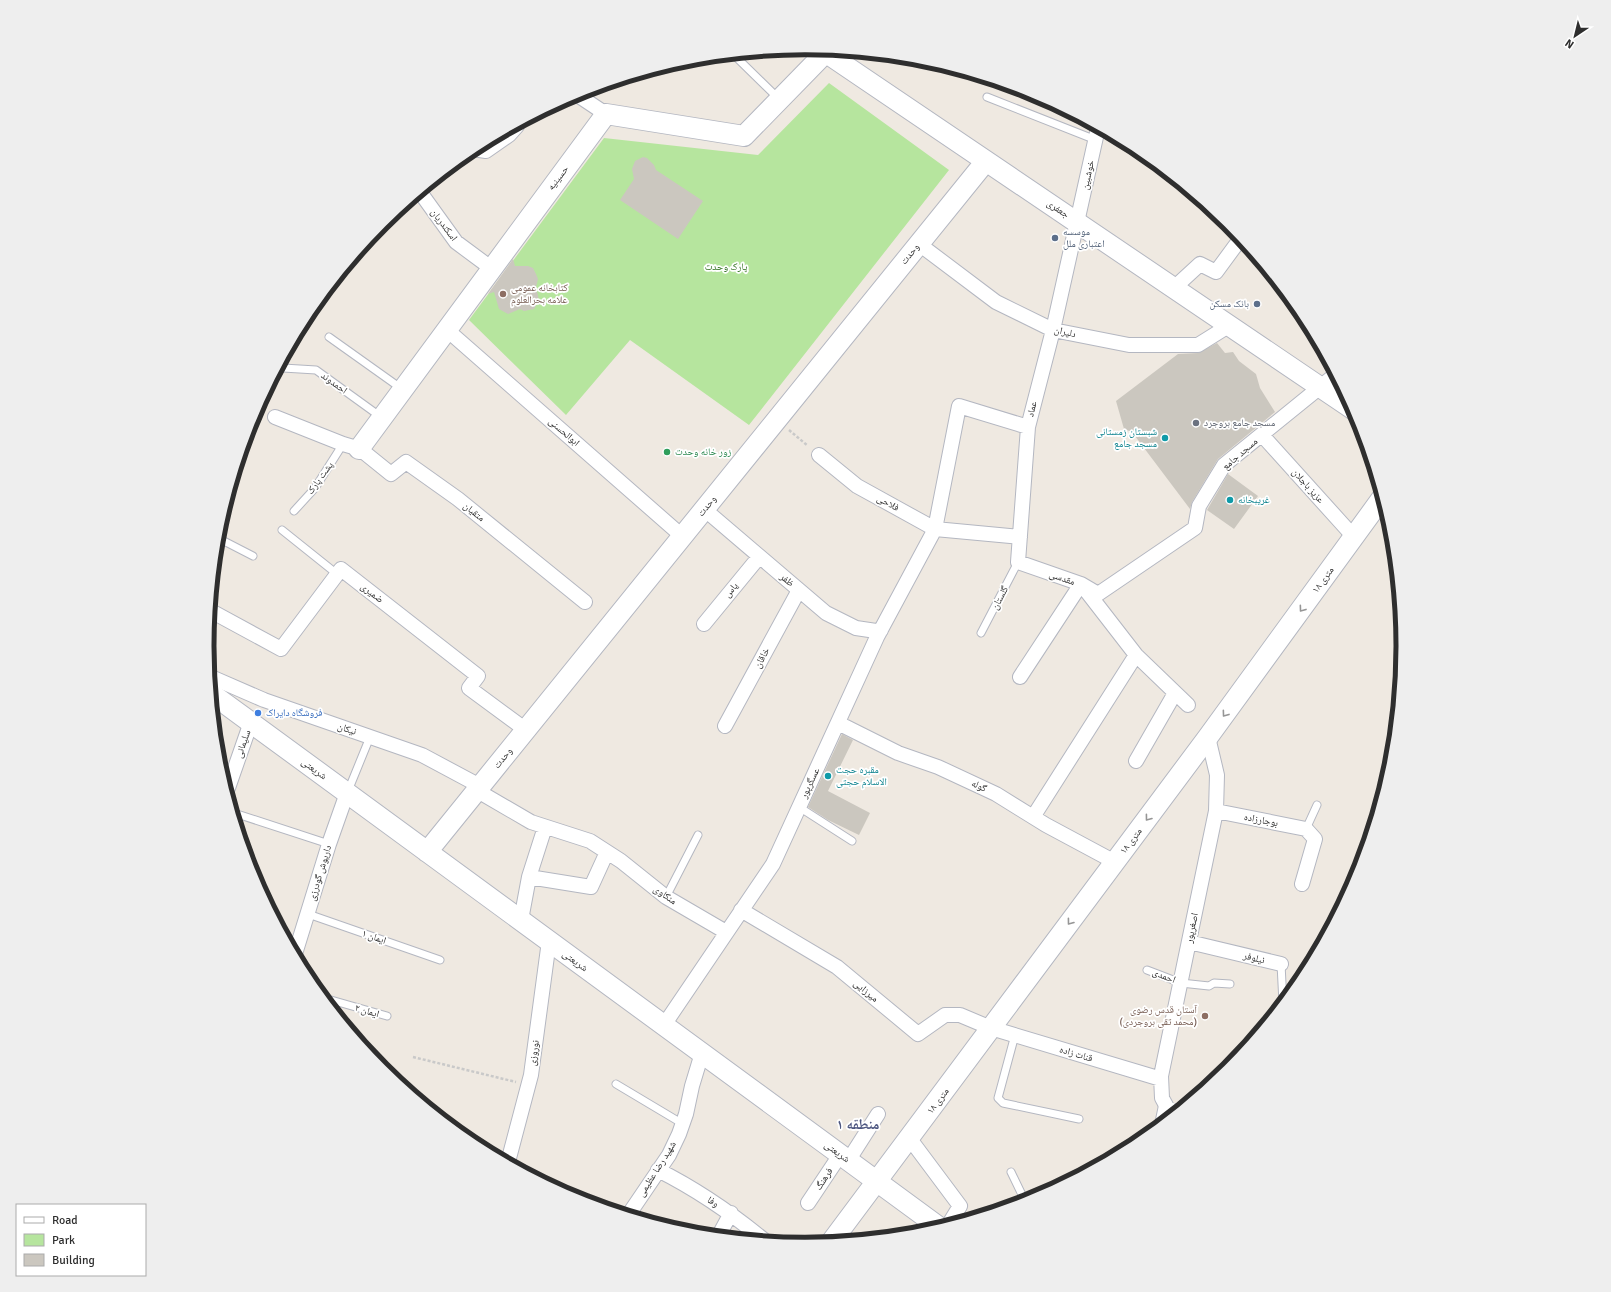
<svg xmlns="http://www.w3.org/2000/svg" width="1611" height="1292" font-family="Signika,'Noto Naskh Arabic',sans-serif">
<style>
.green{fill:#b6e59e}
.building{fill:#cbc7bf}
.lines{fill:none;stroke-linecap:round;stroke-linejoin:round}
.lane-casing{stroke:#b4b7c1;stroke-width:9}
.street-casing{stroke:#b4b7c1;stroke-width:16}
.secondary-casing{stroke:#b4b7c1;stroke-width:22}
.path{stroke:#c9c9c9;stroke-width:2.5;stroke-dasharray:3 2;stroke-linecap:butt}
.lane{stroke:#fff;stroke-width:7}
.street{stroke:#fff;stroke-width:14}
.secondary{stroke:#fff;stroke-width:20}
.oneway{stroke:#969696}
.service-dot{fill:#5c6f8a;stroke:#fff;stroke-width:1.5}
.education-dot{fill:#8d6e63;stroke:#fff;stroke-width:1.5}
.worship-dot{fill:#6b7280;stroke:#fff;stroke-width:1.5}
.culture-dot{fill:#0f9aa8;stroke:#fff;stroke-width:1.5}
.leisure-dot{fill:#2e9e5b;stroke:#fff;stroke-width:1.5}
.shop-dot{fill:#3f7fe0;stroke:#fff;stroke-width:1.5}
.labels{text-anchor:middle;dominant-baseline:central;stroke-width:3.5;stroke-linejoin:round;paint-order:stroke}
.street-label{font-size:10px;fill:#2e2e2e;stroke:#fff}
.service-label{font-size:10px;fill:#4e5e75;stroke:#fff;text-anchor:start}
.park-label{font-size:10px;fill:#2c6e1b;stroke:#fff}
.education-label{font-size:10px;fill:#785e54;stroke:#fff;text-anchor:start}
.worship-label{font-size:10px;fill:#5b616d;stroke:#fff;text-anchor:start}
.culture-label{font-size:10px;fill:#0d838f;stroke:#fff;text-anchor:start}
.leisure-label{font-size:10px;fill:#27864d;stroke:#fff;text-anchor:start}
.shop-label{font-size:10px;fill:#366cbe;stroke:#fff;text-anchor:start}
.district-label{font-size:14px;font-weight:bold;fill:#4d5680;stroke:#fff}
.rim{fill:none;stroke:#2e2e2e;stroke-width:5}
</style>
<rect width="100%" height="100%" fill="#efe9e1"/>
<path class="green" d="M 829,83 L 949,170 L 749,425 L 630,340 L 566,415 L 469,320 L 604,138 L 758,155 Z"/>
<path class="building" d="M 643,157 L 647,158 L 654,165 L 656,170 L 703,201 L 678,239 L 620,200 L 634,179 L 632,169 L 635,161 Z
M 513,259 L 515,266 L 528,266 L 533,268 L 536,274 L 538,279 L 536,287 L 539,300 L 534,309 L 524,311 L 520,309 L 508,314 L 499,309 L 494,292 L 488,294 Z
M 1217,343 L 1225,353 L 1233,352 L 1239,361 L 1256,374 L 1260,388 L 1275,412 L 1218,459 L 1192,502 L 1190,509 L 1132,432 L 1124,429 L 1116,401 L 1178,354 L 1198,353 Z
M 1228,474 L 1258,496 L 1234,529 L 1207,510 Z
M 842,734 L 853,740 L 828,791 L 870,813 L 859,835 L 828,820 L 808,807 Z"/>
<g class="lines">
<g class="lane-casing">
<path id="lane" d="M 734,55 L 779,99
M 987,97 L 1096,140
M 329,337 L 402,389
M 280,366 L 283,368 L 316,370 L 381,417
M 294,511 L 315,488 L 343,444
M 282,530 L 337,574
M 218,538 L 253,556
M 981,633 L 1018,562
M 1389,754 L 1393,757
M 348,791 L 370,737
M 799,807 L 852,841
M 234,813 L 329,844
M 1306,829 L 1317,805
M 666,897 L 698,835
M 308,914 L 440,960
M 1281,964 L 1283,1003
M 1147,970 L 1181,983 L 1209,986 L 1214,983 L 1230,984
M 324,998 L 387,1016
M 1015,1035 L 998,1098 L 1003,1103 L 1079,1119
M 616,1084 L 683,1124
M 1158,1127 L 1163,1103
M 1011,1172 L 1025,1201"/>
</g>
<g class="street-casing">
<path id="street" d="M 576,94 L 606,114
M 473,149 L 486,151 L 509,135 L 517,126
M 420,192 L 456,242 L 491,268
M 919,244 L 996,302 L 1053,330 L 1129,345 L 1198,345 L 1230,325
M 1175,287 L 1200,264 L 1216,272 L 1241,238
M 446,329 L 682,536
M 275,417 L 343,444 L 360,449 L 391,474 L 406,462 L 458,499 L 585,602
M 1028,427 L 1018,562 L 1081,584 L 1136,655 L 1188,705
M 1262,435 L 1354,537
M 819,455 L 857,486 L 935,529 L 1020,537
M 704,509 L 826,613 L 856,628 L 876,631 L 881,630
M 211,611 L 281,649 L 341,569 L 478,676 L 469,688 L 526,730
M 704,624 L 759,557
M 211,677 L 264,700 L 422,755 L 480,786
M 1020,677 L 1081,584 L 1098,594 L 1195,528 L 1199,506 L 1224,465 L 1335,375
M 838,723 L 898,753 L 938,767 L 996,794 L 1046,825 L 1115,862
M 725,726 L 799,590
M 1136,761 L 1175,693
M 228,788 L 251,722
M 476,790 L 531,822 L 590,841 L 621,861 L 666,897 L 726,932
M 1216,811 L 1306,829 L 1315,839 L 1302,884
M 1033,817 L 1136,655
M 529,877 L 591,887 L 607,852
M 741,910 L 837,967 L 918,1034 L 945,1015 L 960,1015 L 991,1028 L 1161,1079
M 521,920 L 529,877 L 545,827
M 1189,942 L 1281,964
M 295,954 L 329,844 L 347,793
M 664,1025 L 773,864 L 877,637 L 935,529 L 959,406 L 1028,427 L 1053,330 L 1098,128
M 1177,1111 L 1168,1109 L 1162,1098 L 1161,1076 L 1216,811 L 1217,775 L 1208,737
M 910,1139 L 960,1206 L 949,1224
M 848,1161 L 878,1114
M 508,1162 L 531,1075 L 549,941
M 658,1170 C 696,1189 731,1213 764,1240
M 808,1203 L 840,1155
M 629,1214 L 669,1155 L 679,1134 L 686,1114 L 692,1086 L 702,1053
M 719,1235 L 731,1213"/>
</g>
<g class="secondary-casing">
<path id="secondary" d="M 822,50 L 1354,410
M 359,449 L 606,114 L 744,136 L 826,52
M 212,694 L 939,1227
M 427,852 L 986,161
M 832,1241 L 1208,737 L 1382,498"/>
</g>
<path class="path" d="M 789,430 L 808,446
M 413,1057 L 516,1082"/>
<use href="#lane" class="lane"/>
<use href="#street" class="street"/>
<use href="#secondary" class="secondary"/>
</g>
<defs><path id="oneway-chevron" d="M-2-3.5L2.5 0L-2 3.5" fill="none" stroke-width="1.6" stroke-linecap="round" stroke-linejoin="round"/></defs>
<g class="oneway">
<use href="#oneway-chevron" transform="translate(1302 609) rotate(126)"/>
<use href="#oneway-chevron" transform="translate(1225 714) rotate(126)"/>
<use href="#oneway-chevron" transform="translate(1148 818) rotate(127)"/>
<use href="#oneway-chevron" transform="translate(1070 922) rotate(127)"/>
</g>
<g class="service-dot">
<circle cx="1055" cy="238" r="4"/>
<circle cx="1257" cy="304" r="4"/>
</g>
<g class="education-dot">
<circle cx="503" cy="294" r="4"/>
<circle cx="1205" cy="1016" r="4"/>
</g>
<circle class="worship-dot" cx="1196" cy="423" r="4"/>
<g class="culture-dot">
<circle cx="1165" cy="438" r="4"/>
<circle cx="1230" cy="500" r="4"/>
<circle cx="828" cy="776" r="4"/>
</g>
<circle class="leisure-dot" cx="667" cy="452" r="4"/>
<circle class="shop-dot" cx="258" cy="713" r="4"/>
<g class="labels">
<g class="street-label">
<text transform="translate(1088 175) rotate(-78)">خوشبین</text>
<text transform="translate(558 178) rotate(-53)">حسینیه</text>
<text transform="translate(1058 209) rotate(34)">جعفری</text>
<text transform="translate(444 225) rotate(53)">اسکندریان</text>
<text transform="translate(910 254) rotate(-51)">وحدت</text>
<text transform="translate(1065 332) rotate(13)">دلیران</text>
<text transform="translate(334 383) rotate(36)">احمدوند</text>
<text transform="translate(1032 409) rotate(-76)">عماد</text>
<text transform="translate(564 432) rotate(41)">ابوالحسنی</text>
<text transform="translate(1240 454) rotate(-41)">مسجد جامع</text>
<text transform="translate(320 478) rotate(-54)">پشت پارک</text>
<text transform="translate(1308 486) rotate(48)">عزیز باجلان</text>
<text transform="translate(888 503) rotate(29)">فلاحی</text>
<text transform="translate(707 506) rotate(-51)">وحدت</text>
<text transform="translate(474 512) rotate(39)">متقیان</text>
<text transform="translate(1062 578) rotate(19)">مقدسی</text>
<text transform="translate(787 580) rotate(40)">ظفر</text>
<text transform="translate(1323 580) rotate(-54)">۱۸ متری</text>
<text transform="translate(731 590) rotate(-50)">یاس</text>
<text transform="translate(372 593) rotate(38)">ضمیری</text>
<text transform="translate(1000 598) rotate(-62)">گلستان</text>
<text transform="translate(762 658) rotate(-62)">خاقان</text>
<text transform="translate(347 729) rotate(19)">نیکان</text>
<text transform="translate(243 744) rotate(-71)">سلیمانی</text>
<text transform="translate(503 758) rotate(-51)">وحدت</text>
<text transform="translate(314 769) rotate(36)">شریعتی</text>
<text transform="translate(810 783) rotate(-65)">عسگرپور</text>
<text transform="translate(979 786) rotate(25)">گوله</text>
<text transform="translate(1261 820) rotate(11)">بوجارزاده</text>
<text transform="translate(1131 841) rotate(-53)">۱۸ متری</text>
<text transform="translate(320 873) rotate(-73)">داریوش گودرزی</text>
<text transform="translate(665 895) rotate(35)">منکاوی</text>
<text transform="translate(1192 928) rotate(-78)">اصغرپور</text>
<text transform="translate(374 937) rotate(19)">ایمان ۱</text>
<text transform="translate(1254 958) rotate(14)">نیلوفر</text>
<text transform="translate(575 961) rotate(36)">شریعتی</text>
<text transform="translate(1164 976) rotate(22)">احمدی</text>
<text transform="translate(866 991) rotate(40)">میرزایی</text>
<text transform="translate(367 1011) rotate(17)">ایمان ۲</text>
<text transform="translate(534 1053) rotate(-82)">نوروزی</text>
<text transform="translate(1076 1054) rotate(17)">قنات زاده</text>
<text transform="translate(938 1101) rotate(-53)">۱۸ متری</text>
<text transform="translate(837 1152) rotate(36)">شریعتی</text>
<text transform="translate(657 1169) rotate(-58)">شهید رضا عظیمی</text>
<text transform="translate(824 1179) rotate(-57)">فرهنگ</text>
<text transform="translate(713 1202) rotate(33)">وفا</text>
</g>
<g class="service-label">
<text x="1063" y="232">موسسه<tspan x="1063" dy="12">اعتباری ملل</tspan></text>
<text x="1249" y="304" text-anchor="end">بانک مسکن</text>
</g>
<g class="park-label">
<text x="726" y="267">پارک وحدت</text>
</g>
<g class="education-label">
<text x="511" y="288">کتابخانه عمومی<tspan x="511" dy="12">علامه بحرالعلوم</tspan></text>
<text x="1197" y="1010" text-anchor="end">آستان قدس رضوی<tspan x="1197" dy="12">(محمد تقی بروجردی)</tspan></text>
</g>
<g class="worship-label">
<text x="1204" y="423">مسجد جامع بروجرد</text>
</g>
<g class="culture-label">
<text x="1157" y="432" text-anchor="end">شبستان زمستانی<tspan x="1157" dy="12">مسجد جامع</tspan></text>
<text x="1238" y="500">غریبخانه</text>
<text x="836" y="770">مقبره حجت<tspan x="836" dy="12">الاسلام حجتی</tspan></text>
</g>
<g class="leisure-label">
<text x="675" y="452">زور خانه وحدت</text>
</g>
<g class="shop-label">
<text x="266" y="713">فروشگاه دایراک</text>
</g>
<g class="district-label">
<text x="858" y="1124">منطقه ۱</text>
</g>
</g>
<path d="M0 0H1611V1292H0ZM214 646a591 591 0 1 1 1182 0a591 591 0 1 1-1182 0Z" fill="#eee" fill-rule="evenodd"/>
<path class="rim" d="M214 646a591 591 0 1 1 1182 0a591 591 0 1 1-1182 0Z"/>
<rect x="16" y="1204" width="130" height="72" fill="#ffffff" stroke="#ababab"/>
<rect x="24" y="1217" width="20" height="6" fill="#ffffff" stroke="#ababab"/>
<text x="52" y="1224" font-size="12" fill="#2e2e2e">Road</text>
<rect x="24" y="1234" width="20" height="12" fill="#b6e59e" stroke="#ababab"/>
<text x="52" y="1244" font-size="12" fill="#2e2e2e">Park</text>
<rect x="24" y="1254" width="20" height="12" fill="#cbc7bf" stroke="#ababab"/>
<text x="52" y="1264" font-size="12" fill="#2e2e2e">Building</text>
<g transform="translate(1575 36) rotate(215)" stroke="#ffffff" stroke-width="3" paint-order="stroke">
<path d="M0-3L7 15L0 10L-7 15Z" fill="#2e2e2e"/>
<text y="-6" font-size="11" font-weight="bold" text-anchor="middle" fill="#2e2e2e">N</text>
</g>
</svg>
